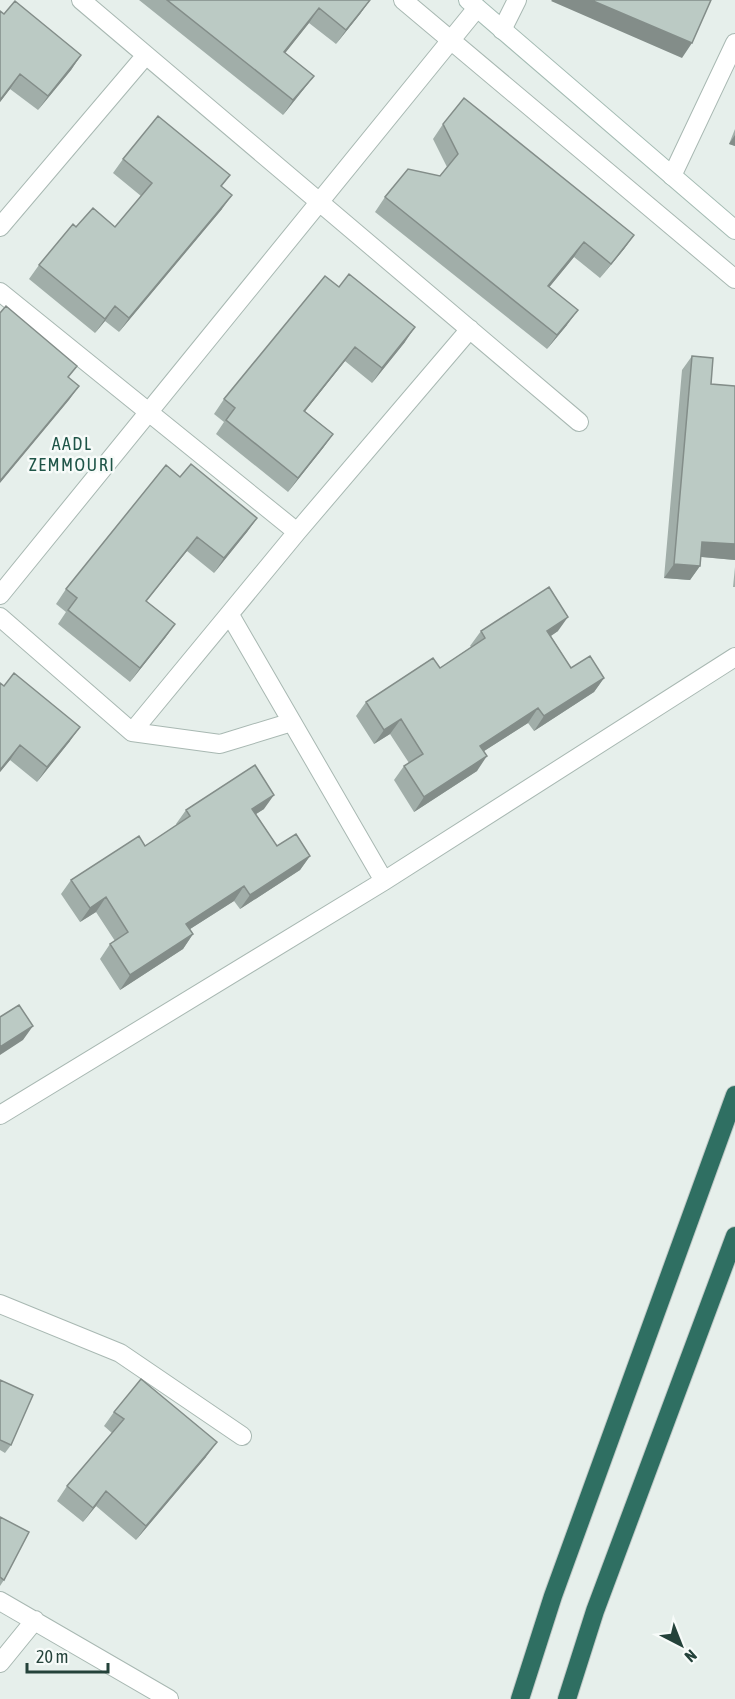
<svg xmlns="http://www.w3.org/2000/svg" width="735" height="1699" font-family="'Asap Condensed',sans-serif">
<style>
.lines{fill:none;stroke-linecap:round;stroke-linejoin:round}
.street-casing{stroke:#a8b8b2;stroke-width:20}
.secondary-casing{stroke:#a4bbb3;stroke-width:20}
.highway-casing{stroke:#c2cac8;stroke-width:20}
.street{stroke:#fff;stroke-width:18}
.secondary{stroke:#fff;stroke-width:18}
.highway{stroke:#2f6f62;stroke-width:18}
.wall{fill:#a1aea9}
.shaded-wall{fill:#838d89}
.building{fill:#bbcac4;stroke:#838d89;stroke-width:1.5}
.labels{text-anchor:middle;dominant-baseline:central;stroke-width:5;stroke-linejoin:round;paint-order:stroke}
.neighbourhood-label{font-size:18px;letter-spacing:1.5px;fill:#1f5548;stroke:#f7fbf9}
</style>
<rect width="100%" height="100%" fill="#e6efeb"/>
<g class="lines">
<g class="street-casing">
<path id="street" d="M 81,0 L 579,422
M 403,0 L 735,279
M 502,30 L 517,0
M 672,176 L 735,43
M 0,227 L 146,55
M 0,292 L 297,532
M 0,595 L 477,8
M 230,615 L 384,881
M 0,617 L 132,732 L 297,532 L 470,329
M 132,732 L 220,744 L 292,722
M 0,1115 L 384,881 L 735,657
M 0,1304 L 120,1353 L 242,1436
M 0,1601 L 169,1699
M 0,1663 L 35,1620"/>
</g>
<g class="secondary-casing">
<path id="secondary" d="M 468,0 L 735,230"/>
</g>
<g class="highway-casing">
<path id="highway" d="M 520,1699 L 553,1596 L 735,1095
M 567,1699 L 595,1611 L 735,1236"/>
</g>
<use href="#street" class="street"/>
<use href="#secondary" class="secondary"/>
<use href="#highway" class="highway"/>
</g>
<path class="wall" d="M 139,0 L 370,0 L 360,14 L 336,44 L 309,23 L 285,53 L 314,76 L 303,90 L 283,115 Z
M 0,11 L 4,14 L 81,55 L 71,70 L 38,110 L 10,89 L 0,102 Z
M 443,124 L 634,235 L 624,249 L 600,278 L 574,257 L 549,287 L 567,325 L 547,349 L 375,212 L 385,197 L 440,176 L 447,167 L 433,139 Z
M 735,129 L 735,146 L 729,144 Z
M 123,159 L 230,175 L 221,187 L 222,209 L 119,332 L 105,321 L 95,333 L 29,279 L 39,265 L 76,227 L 115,227 L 141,196 L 113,173 Z
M 325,276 L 405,342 L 372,383 L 345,361 L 305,411 L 333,434 L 323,448 L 288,492 L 216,434 L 224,422 L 214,414 L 224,399 Z
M 692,356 L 711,384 L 735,386 L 735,560 L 701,557 L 700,566 L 690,580 L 664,578 L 682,370 Z
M 180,477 L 257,518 L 247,532 L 214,573 L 187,551 L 146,601 L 175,624 L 165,638 L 130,682 L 58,624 L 66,612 L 56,604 L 66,589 Z
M 735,567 L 735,587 L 733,587 Z
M 481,631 L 558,631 L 551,636 L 571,668 L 604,678 L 594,692 L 534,731 L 528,723 L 484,751 L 477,771 L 414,812 L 394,780 L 404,766 L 409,763 L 390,734 L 374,744 L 356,716 L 366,702 L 440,668 L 471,647 L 470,646 Z
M 0,683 L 70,741 L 37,782 L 10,760 L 0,772 Z
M 264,809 L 256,814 L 277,846 L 310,856 L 300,870 L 240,909 L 234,901 L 190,929 L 193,934 L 183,949 L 120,990 L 100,959 L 110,944 L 115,941 L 96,912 L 80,922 L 61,894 L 71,880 L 145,846 L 177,825 L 176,824 L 186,810 Z
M 0,1380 L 11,1445 L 5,1453 L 0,1450 Z
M 114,1412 L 206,1457 L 136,1540 L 96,1506 L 83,1522 L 57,1501 L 67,1486 L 112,1433 L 104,1426 Z
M 0,1517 L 4,1580 L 0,1586 Z"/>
<path class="shaded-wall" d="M 370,0 L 360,14 L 336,44 L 346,30 Z
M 552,0 L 591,0 L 692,43 L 682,58 L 551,1 Z
M 319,8 L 309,23 L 274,67 L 284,52 Z
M 81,55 L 71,70 L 38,110 L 48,96 Z
M 20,74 L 10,89 L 0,102 L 0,100 Z
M 314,76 L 303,90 L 283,115 L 293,100 Z
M 735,135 L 735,146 L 729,144 Z
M 232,195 L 222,209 L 119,332 L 129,318 Z
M 634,235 L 624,249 L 600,278 L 611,264 Z
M 584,242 L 574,257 L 538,301 L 548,286 Z
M 115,306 L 105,321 L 95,333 L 105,319 Z
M 578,310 L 567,325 L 547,349 L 557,335 Z
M 415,327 L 405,342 L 372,383 L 382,368 Z
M 355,347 L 345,361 L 294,425 L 304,411 Z
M 79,386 L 69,400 L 0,483 L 0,481 Z
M 333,434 L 323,448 L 288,492 L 298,478 Z
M 257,518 L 247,532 L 214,573 L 224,558 Z
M 197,537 L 187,551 L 135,615 L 146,601 Z
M 702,542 L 735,544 L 735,560 L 692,556 Z
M 674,564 L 700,566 L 690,580 L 664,578 Z
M 568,617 L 558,631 L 537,645 L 547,631 Z
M 175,624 L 165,638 L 130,682 L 140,668 Z
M 604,678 L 594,692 L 534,731 L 544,716 Z
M 538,708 L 528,723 L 470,760 L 480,746 Z
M 401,719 L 390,734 L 374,744 L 384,730 Z
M 80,727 L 70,741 L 37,782 L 47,767 Z
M 20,745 L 10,760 L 0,772 L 0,770 Z
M 487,756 L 477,771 L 414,812 L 424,797 Z
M 274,795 L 264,809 L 242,823 L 252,809 Z
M 310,856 L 300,870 L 240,909 L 250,895 Z
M 244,886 L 234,901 L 176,938 L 186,924 Z
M 106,897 L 96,912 L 80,922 L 90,908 Z
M 193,934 L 183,949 L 120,990 L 130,975 Z
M 33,1026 L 23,1040 L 0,1055 L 0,1047 Z
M 217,1442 L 206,1457 L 136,1540 L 146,1526 Z
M 106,1491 L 96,1506 L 83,1522 L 93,1508 Z"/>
<path class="building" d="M 167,0 L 370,0 L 346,30 L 319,8 L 284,52 L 314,76 L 293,100 Z
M 591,0 L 711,0 L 692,43 Z
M 15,1 L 81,55 L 48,96 L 20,74 L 0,100 L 0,11 L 4,14 Z
M 464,98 L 634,235 L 611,264 L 584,242 L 548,286 L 578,310 L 557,335 L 385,197 L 408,169 L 440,176 L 458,154 L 443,124 Z
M 158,116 L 230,175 L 221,186 L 232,195 L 129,318 L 115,306 L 105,319 L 39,265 L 73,224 L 76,227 L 93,208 L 115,227 L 152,183 L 123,159 Z
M 349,274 L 415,327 L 382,368 L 355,347 L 304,411 L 333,434 L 298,478 L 226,420 L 235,408 L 224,399 L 325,276 L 339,287 Z
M 6,306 L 77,366 L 68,377 L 79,386 L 0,481 L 0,313 Z
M 692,356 L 713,358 L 711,384 L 735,386 L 735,544 L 702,542 L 700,566 L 674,564 Z
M 191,464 L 257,518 L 224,558 L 197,537 L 146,601 L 175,624 L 140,668 L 68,610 L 77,598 L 66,589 L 166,465 L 180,477 Z
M 549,587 L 568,617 L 547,631 L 571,668 L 590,656 L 604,678 L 544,716 L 538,708 L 480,746 L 487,756 L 424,797 L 404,766 L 423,754 L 401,719 L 384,730 L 366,702 L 433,658 L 440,668 L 485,638 L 481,631 Z
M 14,673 L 80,727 L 47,767 L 20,745 L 0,770 L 0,683 L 4,686 Z
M 255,765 L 274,795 L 252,809 L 277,846 L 296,834 L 310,856 L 250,895 L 244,886 L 186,924 L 193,934 L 130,975 L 110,944 L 128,932 L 106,897 L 90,908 L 71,880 L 139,836 L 145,846 L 190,816 L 186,810 Z
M 19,1005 L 33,1026 L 0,1047 L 0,1017 Z
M 141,1379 L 217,1442 L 146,1526 L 106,1491 L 93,1508 L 67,1486 L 124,1419 L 114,1412 Z
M 0,1380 L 33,1395 L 11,1445 L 0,1440 Z
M 0,1517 L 29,1532 L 4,1580 L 0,1577 Z"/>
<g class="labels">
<g class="neighbourhood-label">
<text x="72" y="443">AADL<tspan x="72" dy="21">ZEMMOURI</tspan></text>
</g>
</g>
<g transform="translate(681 1645) rotate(138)" stroke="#f7fbf9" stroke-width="4.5" paint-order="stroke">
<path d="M0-4.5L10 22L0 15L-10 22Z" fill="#24423a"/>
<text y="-9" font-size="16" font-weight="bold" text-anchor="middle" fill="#24423a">N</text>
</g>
<path d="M27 1663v9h81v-9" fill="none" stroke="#24423a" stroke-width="3"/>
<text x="36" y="1663" font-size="18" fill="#24423a" stroke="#f7fbf9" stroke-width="4.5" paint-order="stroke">20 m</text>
</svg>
